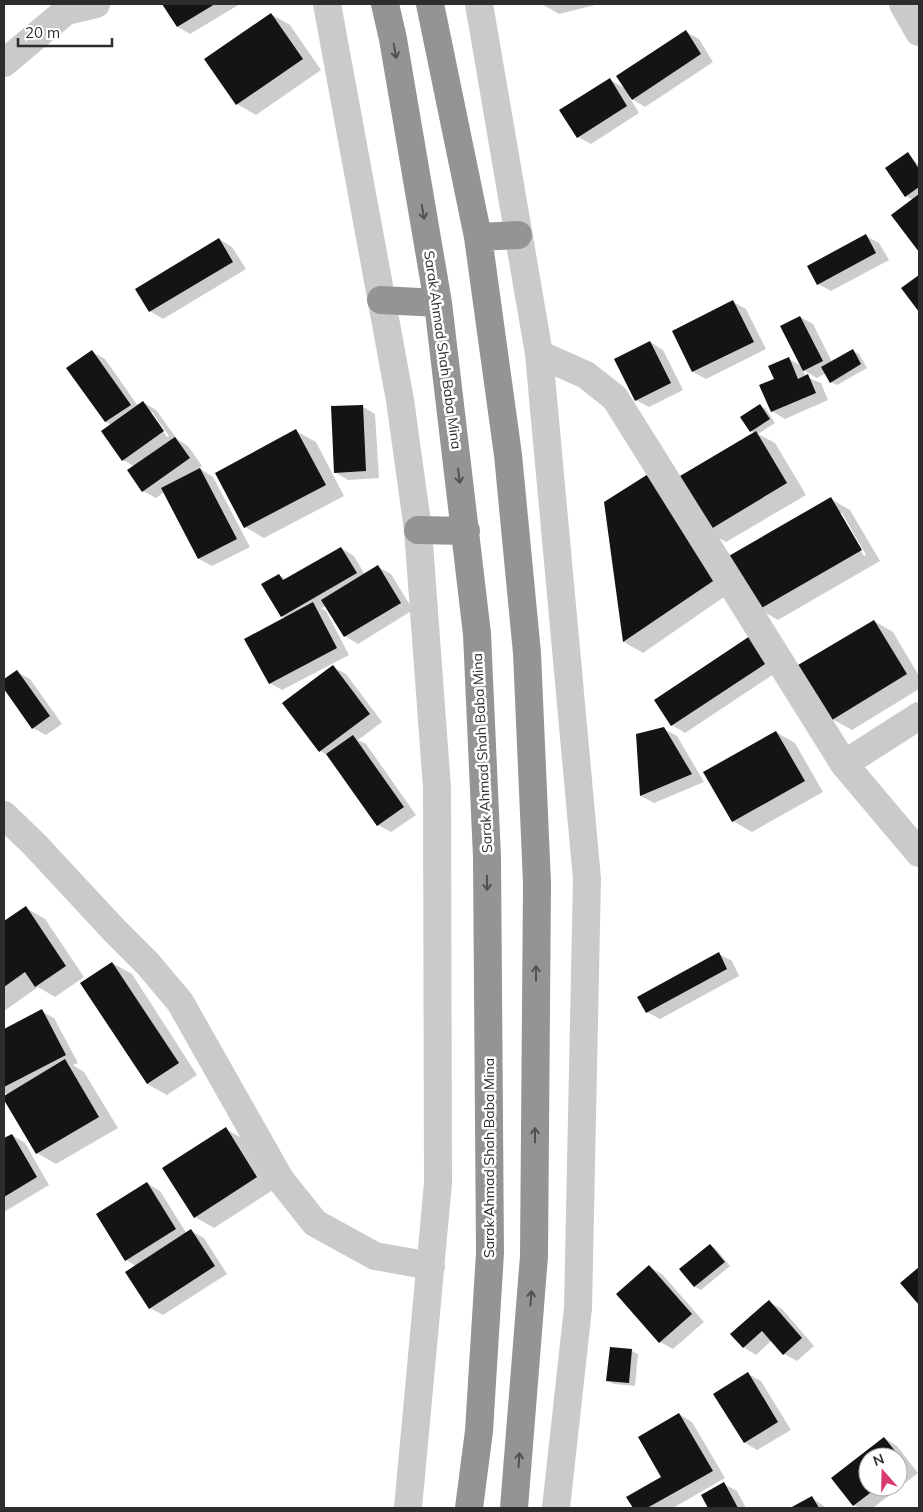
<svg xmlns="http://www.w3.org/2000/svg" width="923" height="1512" font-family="Mulish,sans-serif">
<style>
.shadow{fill:#0003;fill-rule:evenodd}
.building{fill:#141414}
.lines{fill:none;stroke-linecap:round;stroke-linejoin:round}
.street{stroke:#cacaca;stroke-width:28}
.highway{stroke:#949494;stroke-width:28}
.oneway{stroke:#515151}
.labels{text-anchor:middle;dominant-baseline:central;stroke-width:5;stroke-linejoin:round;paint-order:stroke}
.street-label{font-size:14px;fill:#2d2d2d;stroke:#fff}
</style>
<rect width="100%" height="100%" fill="#fff"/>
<path class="shadow" d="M 163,4 L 240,4 L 190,34 L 178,27 Z
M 542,4 L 599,4 L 559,14 Z
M 271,14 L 290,25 L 321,70 L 256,115 L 237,104 Z
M 686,32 L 699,39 L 713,62 L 645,107 L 629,97 L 639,113 L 591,144 L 578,137 L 610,80 L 626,89 Z
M 908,154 L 919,165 L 919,250 L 893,215 L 913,200 L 906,196 Z
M 866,236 L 879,243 L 889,260 L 831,291 L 818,284 Z
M 219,239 L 232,247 L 246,269 L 163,319 L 150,311 Z
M 733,302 L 746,309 L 766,349 L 706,379 L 693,372 L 673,331 Z
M 800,317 L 813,324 L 832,362 L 853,351 L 859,354 L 867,368 L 837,385 L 831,382 L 826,373 L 817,378 L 803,370 L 806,377 L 821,383 L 828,400 L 785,419 L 772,411 L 775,379 L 788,359 L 802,366 Z
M 650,342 L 663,350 L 683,390 L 649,407 L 636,400 Z
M 92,352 L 105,359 L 138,406 L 143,402 L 156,410 L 177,439 L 188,446 L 202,466 L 199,468 L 213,477 L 250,547 L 212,566 L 199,559 L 164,492 L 156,498 L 143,491 L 134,466 L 123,460 L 111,425 L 106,422 L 68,368 ZM 149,412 L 152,412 L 169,436 L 167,437 Z
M 362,406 L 375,414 L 379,478 L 348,480 L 335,472 Z
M 760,406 L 766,409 L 775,423 L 758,434 L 775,443 L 806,495 L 726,542 L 707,531 L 755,433 L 751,431 Z
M 296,431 L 316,442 L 344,496 L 264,538 L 245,527 L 216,474 Z
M 831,499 L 850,510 L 880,561 L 778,620 L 759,609 ZM 839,513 L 842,513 L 866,555 L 864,556 Z
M 606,503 L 737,588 L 643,653 L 624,642 Z
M 341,548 L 354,556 L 365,575 L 378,567 L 391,574 L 413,610 L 358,644 L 345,636 L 326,606 L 321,608 L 326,611 L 349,655 L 282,690 L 270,683 L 285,618 L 282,616 L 279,575 L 287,580 Z
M 874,621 L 893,632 L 919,676 L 919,689 L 852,730 L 832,719 Z
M 764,645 L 780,670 L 685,733 L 672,725 Z
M 333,667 L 346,674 L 382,722 L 358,740 L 366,744 L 416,815 L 391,832 L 378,825 L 329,756 L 320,751 Z
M 17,672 L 30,679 L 62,724 L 46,735 L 33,728 L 4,687 L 4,681 Z
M 664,729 L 677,736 L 704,782 L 654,803 L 641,796 Z
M 776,732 L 795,743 L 823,792 L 752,832 L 733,821 Z
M 26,908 L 45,919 L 84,977 L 55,997 L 38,987 L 4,1011 L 4,920 L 5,922 Z
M 719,954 L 732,961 L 739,976 L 660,1019 L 647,1012 Z
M 112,963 L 132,974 L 197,1075 L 167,1095 L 147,1084 Z
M 41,1011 L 54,1018 L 78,1063 L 73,1065 L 84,1072 L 118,1128 L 56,1164 L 37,1153 L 4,1098 L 8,1095 L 4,1092 L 4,1030 Z
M 226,1129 L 245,1140 L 276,1188 L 214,1228 L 195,1217 Z
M 12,1135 L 25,1143 L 49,1185 L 4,1212 L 4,1140 Z
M 147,1183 L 160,1191 L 187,1234 L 191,1231 L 204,1238 L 227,1274 L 163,1315 L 150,1308 L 136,1266 L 126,1260 Z
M 710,1245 L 716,1249 L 730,1266 L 701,1290 L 694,1286 Z
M 649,1267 L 662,1274 L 704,1322 L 673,1349 L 660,1342 Z
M 769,1302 L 782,1309 L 814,1346 L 797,1361 L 784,1354 L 772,1340 L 756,1355 L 743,1347 Z
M 632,1351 L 638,1354 L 635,1386 L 614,1384 L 608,1381 Z
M 748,1374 L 761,1381 L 791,1430 L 757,1450 L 744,1442 Z
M 679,1414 L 692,1422 L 725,1478 L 673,1508 L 635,1508 L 628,1497 L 662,1477 Z
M 884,1438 L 897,1446 L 918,1473 L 873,1508 L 860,1508 L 854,1505 L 833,1478 ZM 868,1457 L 898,1457 L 898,1487 L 868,1487 Z
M 724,1484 L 737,1491 L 746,1508 L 709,1508 L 703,1496 Z
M 812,1498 L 827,1508 L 793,1508 Z"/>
<path class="building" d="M 162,4 L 215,4 L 177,27 Z
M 271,13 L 303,59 L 236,105 L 204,59 Z
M 686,30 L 701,54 L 632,100 L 616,76 Z
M 610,78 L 627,106 L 577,138 L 559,110 Z
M 908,152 L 919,169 L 919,187 L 905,197 L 885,168 Z
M 919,194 L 919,252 L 891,215 Z
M 866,234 L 876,253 L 817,285 L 807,266 Z
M 219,238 L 233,262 L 149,312 L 135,289 Z
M 919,275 L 919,312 L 901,288 Z
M 733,300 L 754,342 L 692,372 L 672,331 Z
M 800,316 L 823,361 L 803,371 L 780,326 Z
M 650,341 L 671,383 L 635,401 L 614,359 Z
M 853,349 L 861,364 L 830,383 L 821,367 Z
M 92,350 L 131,405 L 105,422 L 66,368 Z
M 789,357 L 798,379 L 808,374 L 816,393 L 771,412 L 759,385 L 774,379 L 768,366 Z
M 143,401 L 164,431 L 122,461 L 101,431 Z
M 760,404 L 770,419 L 750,432 L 740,417 Z
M 363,405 L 366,471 L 334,473 L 331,406 Z
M 296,429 L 326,485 L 244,528 L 215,473 Z
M 756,431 L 787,483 L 706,532 L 675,479 Z
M 175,437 L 190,458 L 142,492 L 127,470 Z
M 200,468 L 237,539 L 198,559 L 161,488 Z
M 653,471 L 719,577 L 623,642 L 604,502 Z
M 831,497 L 862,550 L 758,610 L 727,557 Z
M 341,547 L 357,573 L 281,617 L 261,584 L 279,574 L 283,580 Z
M 378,565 L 401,603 L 344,637 L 321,600 Z
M 313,602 L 337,648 L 269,684 L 244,639 Z
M 874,620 L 907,674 L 832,720 L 798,665 Z
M 750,636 L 768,662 L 671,726 L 654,700 Z
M 333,665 L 370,714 L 319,752 L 282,703 Z
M 17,670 L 50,716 L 32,729 L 4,689 L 4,679 Z
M 664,727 L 692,774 L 640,796 L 636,734 Z
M 776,731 L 805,781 L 732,822 L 703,772 Z
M 353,735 L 404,807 L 377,826 L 326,754 Z
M 26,906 L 66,966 L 35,987 L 25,972 L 4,987 L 4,921 Z
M 719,952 L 727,969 L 646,1013 L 637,997 Z
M 112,962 L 179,1063 L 147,1084 L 80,983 Z
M 42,1009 L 66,1055 L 4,1087 L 4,1029 Z
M 65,1059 L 99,1117 L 36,1154 L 4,1100 L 4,1096 Z
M 226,1127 L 257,1177 L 194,1218 L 162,1168 Z
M 12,1134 L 37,1177 L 4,1197 L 4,1138 Z
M 147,1182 L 176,1229 L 125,1261 L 96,1214 Z
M 191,1229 L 215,1266 L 149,1309 L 125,1272 Z
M 710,1244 L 725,1262 L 694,1287 L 679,1269 Z
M 649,1265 L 692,1314 L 659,1343 L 616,1294 Z
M 919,1267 L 919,1305 L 900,1283 Z
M 769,1300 L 802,1338 L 783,1355 L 762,1331 L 743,1348 L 730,1334 Z
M 610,1347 L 632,1349 L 629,1383 L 606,1381 Z
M 748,1372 L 778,1422 L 744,1443 L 713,1394 Z
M 679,1413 L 713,1471 L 647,1508 L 633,1508 L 626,1497 L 661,1477 L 638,1437 Z
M 884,1437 L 906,1465 L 898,1471 L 898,1457 L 868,1457 L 868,1487 L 878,1487 L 853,1506 L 831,1478 Z
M 724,1482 L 738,1508 L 708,1508 L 701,1495 Z
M 812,1496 L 819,1508 L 790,1508 Z"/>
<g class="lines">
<path class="street" d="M 327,4 L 400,400 L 418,530 L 437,788 L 438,1183 L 408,1508
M 479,4 L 539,354 L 587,879 L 578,1308 L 556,1508
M 903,4 L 919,32
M 4,63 L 66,11 L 96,4
M 539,354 L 586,375 L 615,398 L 844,764 L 919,853
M 844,764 L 919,716
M 4,815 L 35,845 L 114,930 L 148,964 L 180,1002 L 280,1179 L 315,1223 L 375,1256 L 431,1266"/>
<path class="highway" d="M 385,4 L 393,39 L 438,303 L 477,634 L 487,857 L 490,1253 L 479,1431 L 469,1508
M 430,4 L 478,237 L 508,455 L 527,653 L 537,883 L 534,1256 L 514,1508
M 478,237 L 518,235
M 381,300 L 438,303
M 418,530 L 466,531"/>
</g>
<defs><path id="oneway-shaft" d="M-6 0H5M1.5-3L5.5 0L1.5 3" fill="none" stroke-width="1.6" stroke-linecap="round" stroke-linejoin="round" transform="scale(1.25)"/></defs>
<g class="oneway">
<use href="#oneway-shaft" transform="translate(395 51) rotate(80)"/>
<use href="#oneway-shaft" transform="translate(423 212) rotate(80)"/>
<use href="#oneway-shaft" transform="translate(459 476) rotate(83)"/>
<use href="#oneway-shaft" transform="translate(487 883) rotate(89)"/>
<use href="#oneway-shaft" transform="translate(536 973) rotate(-90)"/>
<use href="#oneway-shaft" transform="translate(535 1135) rotate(-90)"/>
<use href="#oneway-shaft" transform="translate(531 1298) rotate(-86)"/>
<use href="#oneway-shaft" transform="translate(519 1460) rotate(-86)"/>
</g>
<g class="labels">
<g class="street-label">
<text transform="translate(443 350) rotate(82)">Sarak Ahmad Shah Baba Mina</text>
<text transform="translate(482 753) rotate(-93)">Sarak Ahmad Shah Baba Mina</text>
<text transform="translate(489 1158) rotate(-90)">Sarak Ahmad Shah Baba Mina</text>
</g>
</g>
<rect width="923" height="1512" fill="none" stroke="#2d2d2d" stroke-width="10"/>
<g transform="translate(883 1472) rotate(340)"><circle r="24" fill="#ffffff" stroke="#ababab"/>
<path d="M0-4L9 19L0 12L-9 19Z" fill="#d93a6e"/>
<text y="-8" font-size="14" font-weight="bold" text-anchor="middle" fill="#2d2d2d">N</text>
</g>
<path d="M18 38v8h94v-8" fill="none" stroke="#2d2d2d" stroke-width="2.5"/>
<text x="25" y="38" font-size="15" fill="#2d2d2d" stroke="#ffffff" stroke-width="4" paint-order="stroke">20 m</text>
</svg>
